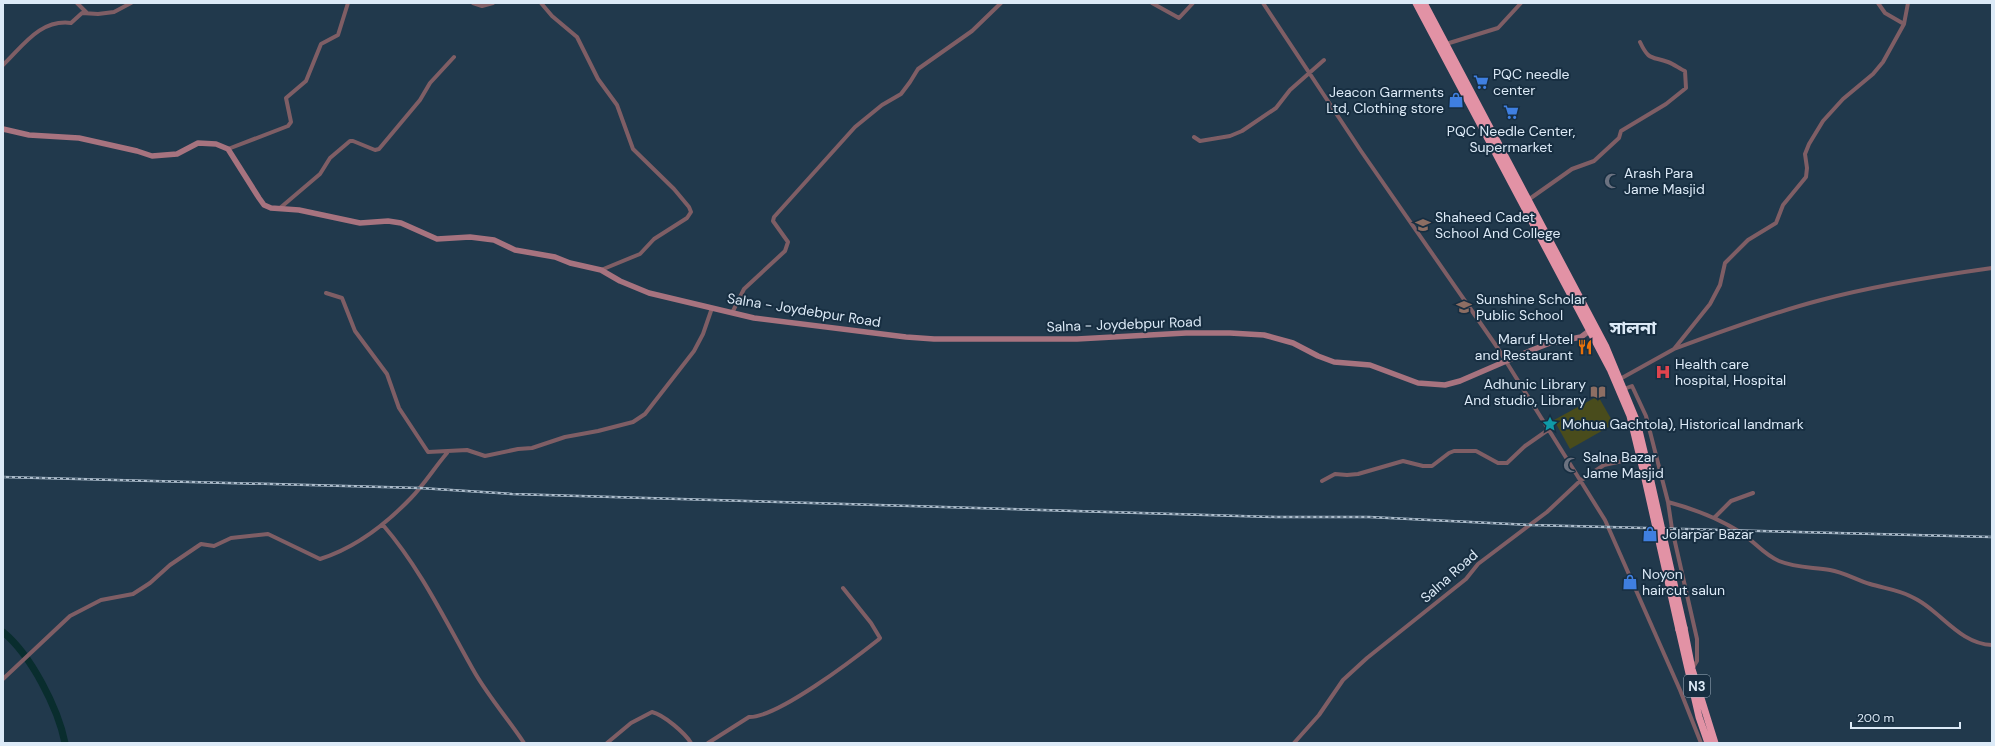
<svg xmlns="http://www.w3.org/2000/svg" width="1995" height="746" font-family="'DM Sans','Noto Sans Bengali',sans-serif">
<style>
.green{fill:#494c1c}
.lines{fill:none;stroke-linecap:round;stroke-linejoin:round}
.river{stroke:#092d2e;stroke-width:7}
.street{stroke:#7f5e65;stroke-width:4}
.secondary{stroke:#a7737f;stroke-width:5.5}
.highway{stroke:#e292a5;stroke-width:7}
.rail-casing{stroke:#adbdcc;stroke-width:2.5}
.rail{stroke:#172e41;stroke-width:1;stroke-dasharray:3;stroke-linecap:butt}
.highway-bridge{stroke:#e292a5;stroke-width:7}
.labels{text-anchor:middle;dominant-baseline:central;stroke-width:4;stroke-linejoin:round;paint-order:stroke}
.shield{fill:#172e41;stroke:#a1b2c0;stroke-width:1}
.shield-label{font-size:13px;font-weight:bold;fill:#dceaf7}
.poi-label{font-size:14px;fill:#dceaf7;stroke:#172e41;text-anchor:start}
.street-label{font-size:14px;fill:#dceaf7;stroke:#172e41}
.district-label{font-size:18px;font-weight:bold;fill:#dceaf7;stroke:#172e41}
</style>
<rect width="100%" height="100%" fill="#21394c"/>
<path class="green" d="M 1598,396 L 1614,424 L 1570,449 L 1554,420 Z"/>
<g class="lines">
<path class="river" d="M 3,632 C 31,655 58,708 65,743"/>
<path class="street" d="M 77,3 L 87,13
M 473,3 L 482,6 L 493,3
M 541,3 L 552,16 L 577,37 L 598,79 L 617,105 L 633,149 L 674,189 L 689,207 L 691,212 L 687,218 L 654,239 L 640,254 L 601,270
M 1152,3 L 1179,18 L 1193,3
M 1263,3 L 1361,151 L 1497,347 L 1605,520 L 1680,690 L 1701,743
M 1878,3 L 1885,13 L 1904,24
M 1446,44 L 1498,28 L 1521,3
M 3,65 C 23,46 40,19 71,23 L 82,13 L 98,14 L 114,12 L 131,3
M 1194,137 L 1200,141 L 1230,136 L 1242,131 L 1276,108 L 1290,90 L 1324,60
M 228,149 L 288,126 L 291,122 L 286,98 L 306,81 L 321,44 L 338,35 L 348,3
M 1528,200 L 1572,169 L 1594,161 L 1619,138 L 1621,131 L 1666,104 L 1686,88 L 1685,71 C 1680,69 1674,64 1668,62 C 1651,56 1649,61 1640,42
M 280,208 L 320,174 L 330,158 L 350,141 L 353,141 L 375,150 L 379,149 L 420,100 L 430,83 L 454,57
M 326,293 L 342,298 L 355,331 L 387,374 L 399,408 L 428,452 L 467,450 L 485,456 L 518,449 L 532,448 L 565,437 L 598,431 L 633,422 L 645,414 L 694,351 L 703,334 L 712,308
M 732,313 L 744,289 L 785,251 L 788,242 L 773,221 L 774,217 L 855,127 L 882,105 L 901,94 L 910,82 L 918,69 L 972,31 L 1001,3
M 1674,349 C 1722,331 1771,313 1821,300 C 1877,285 1935,276 1992,268
M 1620,379 L 1674,349 L 1710,304 L 1720,285 L 1725,263 L 1748,240 L 1776,223 L 1783,205 L 1806,177 L 1807,168 L 1805,154 L 1809,144 L 1823,121 L 1843,99 L 1873,74 L 1883,62 L 1904,24 L 1908,3
M 1624,389 L 1632,386 L 1646,416 L 1668,502 L 1672,529 L 1697,639 L 1697,661 L 1692,669
M 1322,481 L 1335,474 L 1347,475 L 1358,474 L 1403,461 L 1423,466 L 1432,466 L 1449,453 L 1454,451 L 1476,451 L 1498,463 L 1507,463 L 1525,446 L 1548,430
M 1668,502 C 1694,509 1718,518 1740,532 C 1754,541 1764,555 1779,561 C 1796,568 1813,567 1830,570 C 1843,572 1857,580 1870,584 C 1883,588 1898,590 1910,596 C 1939,608 1958,644 1992,645
M 1714,518 L 1731,501 L 1753,493
M 383,525 C 421,569 446,622 475,673 C 489,697 508,719 524,743
M 3,679 L 70,616 L 101,600 L 133,594 L 150,583 L 170,565 L 201,544 L 214,546 L 231,538 L 268,534 L 320,559 C 355,548 386,524 411,498 C 423,486 435,467 447,453
M 607,743 L 631,723 L 652,712 C 664,715 685,733 691,743
M 708,743 L 749,717 C 777,718 854,659 878,640 L 880,638 L 871,623 L 843,588
M 1294,743 L 1319,715 L 1343,680 L 1367,658 L 1466,579 L 1478,564 L 1547,512 L 1580,481 L 1604,465 L 1641,457"/>
<path class="secondary" d="M 3,129 L 29,135 L 79,138 L 137,151 L 152,156 L 177,154 L 198,143 L 216,144 L 228,149 L 259,198 L 264,205 L 271,208 L 299,210 L 360,223 L 388,221 L 401,223 L 437,239 L 470,237 L 494,240 L 515,250 L 555,257 L 570,263 L 601,270 L 620,281 L 649,293 L 754,318 L 906,337 L 934,339 L 1077,339 L 1186,333 L 1230,333 L 1264,335 L 1293,343 L 1318,356 L 1334,362 L 1370,365 L 1418,383 L 1445,385 L 1460,381 L 1532,350 L 1550,343 L 1581,337 L 1589,331"/>
<path class="highway" d="M 1416,3 L 1610,369 L 1630,416 L 1643,470
M 1424,3 L 1606,347 L 1637,422 L 1648,468
M 1684,628 L 1692,669 L 1715,743
M 1679,630 L 1699,717 L 1708,743"/>
<g class="rail-casing">
<path id="rail" d="M 3,477 L 420,488 L 512,494 L 1276,517 L 1369,517 L 1531,525 L 1992,537"/>
</g>
<use href="#rail" class="rail"/>
<path class="highway-bridge" d="M 1648,468 L 1684,628
M 1643,470 L 1679,630"/>
</g>
<defs>
<g id="supermarket-bare" transform="scale(1.2)"><path d="M-6-5.5h2.5l.6 2H6L4.5 2H-2.5L-4.4-4H-6ZM-1.5 3.2a1.3 1.3 0 1 0 .1 0ZM3 3.2a1.3 1.3 0 1 0 .1 0Z" fill="#3f7fe0" stroke="#172e41" stroke-width="2.5" paint-order="stroke"/></g>
<g id="shop-bare" transform="scale(1.2)"><path d="M-5-2.5h2.3a2.7 3.5 0 0 1 5.4 0H5L5.5 6h-11ZM-1.5-2.5h3a1.5 2.3 0 0 0-3 0Z" fill="#3f7fe0" stroke="#172e41" stroke-width="2.5" paint-order="stroke"/></g>
<g id="mosque-bare" transform="scale(1.2)"><path d="M3.5-4.9A6 6 0 1 0 3.5 4.9A5 5 0 1 1 3.5-4.9Z" fill="#6b7280" stroke="#172e41" stroke-width="2.5" paint-order="stroke"/></g>
<g id="school-bare" transform="scale(1.2)"><path d="M0-5L7-2L0 1L-7-2ZM-4 1L0 2.5L4 1V4Q0 6-4 4Z" fill="#8d6e63" stroke="#172e41" stroke-width="2.5" paint-order="stroke"/></g>
<g id="restaurant-bare" transform="scale(1.2)"><path d="M-5-6h1v4h1v-4h1v4h1v-4h1v5L-1.5 .5V6h-2V.5L-5-1ZM5-6V6H3V1.5H1.5Q1.5-4 5-6Z" fill="#e8710a" stroke="#172e41" stroke-width="2.5" paint-order="stroke"/></g>
<g id="hospital-bare" transform="scale(1.2)"><path d="M-5-5h3v3.5h4V-5h3V5h-3V1.5h-4V5h-3Z" fill="#e0444e" stroke="#172e41" stroke-width="2.5" paint-order="stroke"/></g>
<g id="library-bare" transform="scale(1.2)"><path d="M-6-4Q-3-5.5-.7-3.5V5Q-3 3-6 4ZM6-4Q3-5.5 .7-3.5V5Q3 3 6 4Z" fill="#8d6e63" stroke="#172e41" stroke-width="2.5" paint-order="stroke"/></g>
<g id="sight-bare" transform="scale(1.2)"><path d="M0-6L1.8-2.2L6-1.7L2.9 1.2L3.7 5.4L0 3.3L-3.7 5.4L-2.9 1.2L-6-1.7L-1.8-2.2Z" fill="#0f9aa8" stroke="#172e41" stroke-width="2.5" paint-order="stroke"/></g>
</defs>
<g fill-rule="evenodd">
<use href="#supermarket-bare" x="1481" y="82"/>
<use href="#shop-bare" x="1456" y="100"/>
<use href="#supermarket-bare" x="1511" y="112"/>
<use href="#mosque-bare" x="1612" y="181"/>
<use href="#school-bare" x="1423" y="225"/>
<use href="#school-bare" x="1464" y="307"/>
<use href="#restaurant-bare" x="1585" y="347"/>
<use href="#hospital-bare" x="1663" y="372"/>
<use href="#library-bare" x="1598" y="392"/>
<use href="#sight-bare" x="1550" y="424"/>
<use href="#mosque-bare" x="1571" y="465"/>
<use href="#shop-bare" x="1650" y="534"/>
<use href="#shop-bare" x="1630" y="582"/>
</g>
<g class="labels">
<rect class="shield" x="1684" y="675" width="26" height="22" rx="3"/>
<g class="shield-label">
<text x="1697" y="686">N3</text>
</g>
<g class="poi-label">
<text x="1493" y="74">PQC needle<tspan x="1493" dy="16">center</tspan></text>
<text x="1444" y="92" text-anchor="end">Jeacon Garments<tspan x="1444" dy="16">Ltd, Clothing store</tspan></text>
<text x="1511" y="131" text-anchor="middle">PQC Needle Center,<tspan x="1511" dy="16">Supermarket</tspan></text>
<text x="1624" y="173">Arash Para<tspan x="1624" dy="16">Jame Masjid</tspan></text>
<text x="1435" y="217">Shaheed Cadet<tspan x="1435" dy="16">School And College</tspan></text>
<text x="1476" y="299">Sunshine Scholar<tspan x="1476" dy="16">Public School</tspan></text>
<text x="1573" y="339" text-anchor="end">Maruf Hotel<tspan x="1573" dy="16">and Restaurant</tspan></text>
<text x="1675" y="364">Health care<tspan x="1675" dy="16">hospital, Hospital</tspan></text>
<text x="1586" y="384" text-anchor="end">Adhunic Library<tspan x="1586" dy="16">And studio, Library</tspan></text>
<text x="1562" y="424">Mohua Gachtola), Historical landmark</text>
<text x="1583" y="457">Salna Bazar<tspan x="1583" dy="16">Jame Masjid</tspan></text>
<text x="1662" y="534">Jolarpar Bazar</text>
<text x="1642" y="574">Noyon<tspan x="1642" dy="16">haircut salun</tspan></text>
</g>
<g class="street-label">
<text transform="translate(804 310) rotate(9)">Salna - Joydebpur Road</text>
<text transform="translate(1124 324) rotate(-2)">Salna - Joydebpur Road</text>
<text transform="translate(1449 576) rotate(-42)">Salna Road</text>
</g>
<g class="district-label">
<text x="1633" y="328">সালনা</text>
</g>
</g>
<rect width="1995" height="746" fill="none" stroke="#dceaf7" stroke-width="8"/>
<path d="M1851 722v6h109v-6" fill="none" stroke="#dceaf7" stroke-width="2"/>
<text x="1857" y="722" font-size="12" fill="#dceaf7" stroke="#172e41" stroke-width="3" paint-order="stroke">200 m</text>
</svg>
